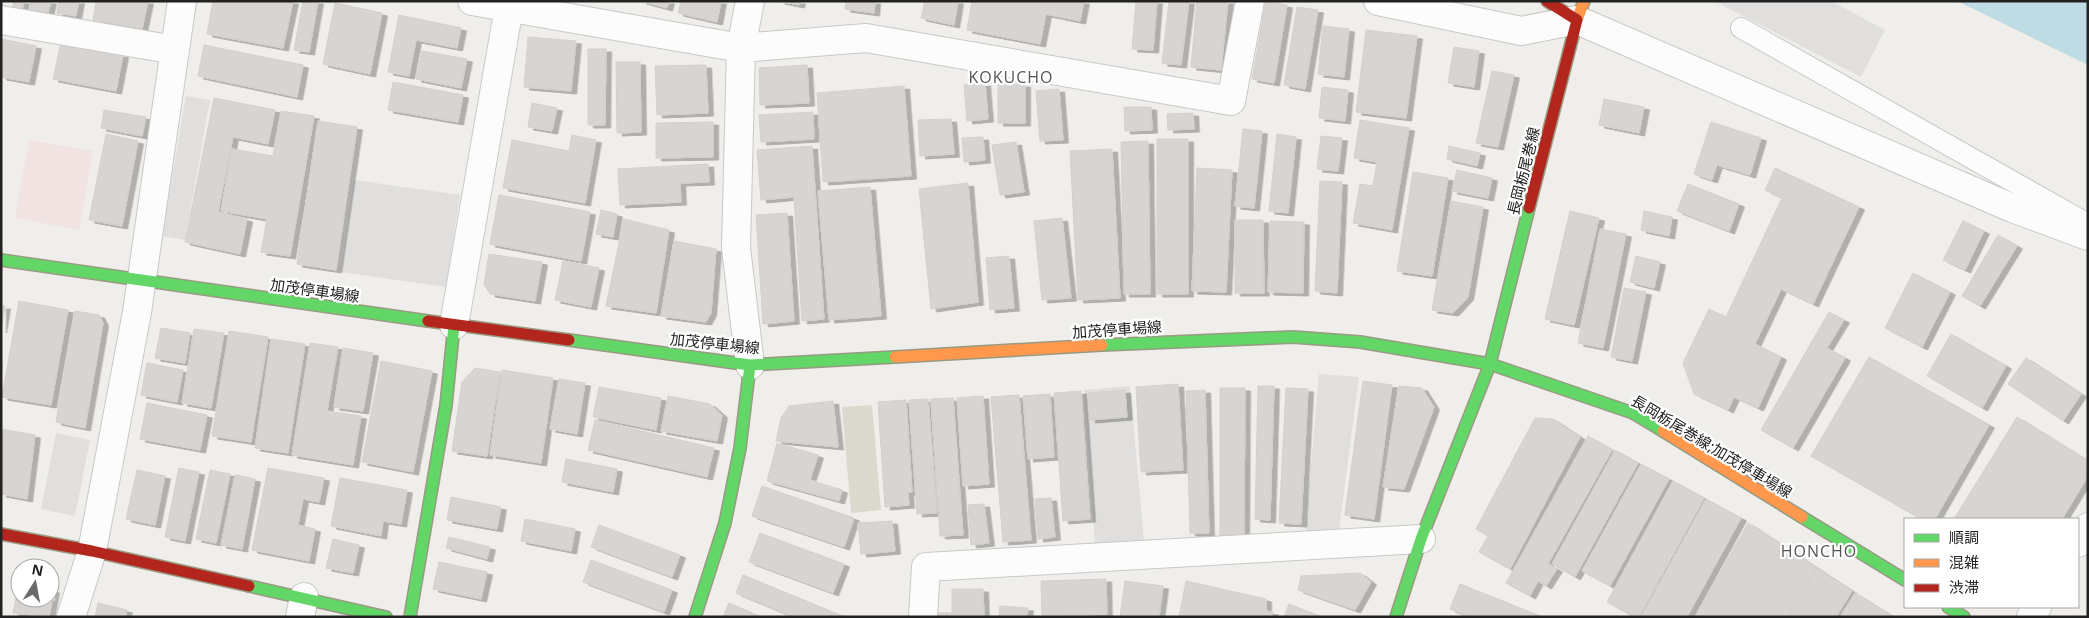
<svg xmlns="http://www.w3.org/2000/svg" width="2089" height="618" font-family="'Open Sans','Noto Sans JP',sans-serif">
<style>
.commercial{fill:#f1e3e1}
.construction{fill:#d9d9cd}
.parking{fill:#e0dfde}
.water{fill:#bfdbe3}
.building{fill:#d7d4d2;stroke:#d3d0cc;filter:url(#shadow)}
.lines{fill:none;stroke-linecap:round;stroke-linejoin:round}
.lane-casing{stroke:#c9c8c7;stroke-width:22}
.street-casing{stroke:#c9c8c7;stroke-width:30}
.fast-casing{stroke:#999a82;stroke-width:14}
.slow-casing{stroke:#999a82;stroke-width:14}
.jam-casing{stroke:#999a82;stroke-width:14}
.lane{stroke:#fdfcfc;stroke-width:20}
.street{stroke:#fdfcfc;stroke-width:28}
.fast{stroke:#63d668;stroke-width:11}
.slow{stroke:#ff974d;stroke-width:11}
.jam{stroke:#b3261e;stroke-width:11}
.labels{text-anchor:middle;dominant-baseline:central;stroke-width:4.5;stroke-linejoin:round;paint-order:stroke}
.street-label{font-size:15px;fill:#222;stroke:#fff}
.neighbourhood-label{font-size:16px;letter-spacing:1px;fill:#555;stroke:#fff}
</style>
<defs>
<filter id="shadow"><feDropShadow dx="5.5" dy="3" stdDeviation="0" flood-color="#0004"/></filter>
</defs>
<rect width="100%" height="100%" fill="#f0eeeb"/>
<path class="commercial" d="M 29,140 L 93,151 L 79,230 L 15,218 Z"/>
<path class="construction" d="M 872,405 L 881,510 L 851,513 L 842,407 Z"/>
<path class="parking" d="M 1714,1 L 1831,1 L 1885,30 L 1861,77 Z
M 186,96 L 210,100 L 185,240 L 162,236 Z
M 354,180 L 460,195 L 446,287 L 341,272 Z
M 1319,374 L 1359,377 L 1339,530 L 1305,535 Z
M 1130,386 L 1144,541 L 1095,543 L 1084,390 Z
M 56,433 L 90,440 L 75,516 L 41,509 Z"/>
<path class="water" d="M 1957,1 L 2088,1 L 2088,65 Z"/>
<path class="building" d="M 14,1 L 24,1 L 22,10 L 12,9 Z
M 31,1 L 51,1 L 48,13 L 30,9 Z
M 59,1 L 79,1 L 76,16 L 57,13 Z
M 96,1 L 148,1 L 142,29 L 93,20 Z
M 213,1 L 293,1 L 283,48 L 207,34 Z
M 303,1 L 318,1 L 309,52 L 294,50 Z
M 641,1 L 669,1 L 667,8 Z
M 681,1 L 721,1 L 717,22 L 678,13 Z
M 779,1 L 800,1 L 799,5 Z
M 846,1 L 875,1 L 874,13 L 845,9 Z
M 925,1 L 958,1 L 954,25 L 921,18 Z
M 972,1 L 1084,1 L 1080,21 L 1046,14 L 1040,44 L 967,30 Z
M 1136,1 L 1157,1 L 1153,50 L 1132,49 Z
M 1169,1 L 1189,1 L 1181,65 L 1162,63 Z
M 1197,1 L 1228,1 L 1221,70 L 1191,67 Z
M 1266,1 L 1287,5 L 1274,83 L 1252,79 Z
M 335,3 L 382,13 L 370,74 L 323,64 Z
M 1297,7 L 1318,10 L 1305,89 L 1284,85 Z
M 399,15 L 461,28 L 457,48 L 416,40 L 409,76 L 388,72 Z
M 1323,26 L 1349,29 L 1344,77 L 1318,74 Z
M 1366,30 L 1417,36 L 1406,118 L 1356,112 Z
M 528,37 L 576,41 L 571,91 L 524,87 Z
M 1,39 L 36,46 L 29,82 L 1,77 Z
M 61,42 L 123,55 L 116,91 L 53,79 Z
M 204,45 L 303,65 L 297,97 L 198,76 Z
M 1454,47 L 1479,51 L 1474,87 L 1448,83 Z
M 588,49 L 606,49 L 605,125 L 588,125 Z
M 422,51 L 467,59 L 461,88 L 416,79 Z
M 616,62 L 640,62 L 641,132 L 617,133 Z
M 706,65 L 708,113 L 657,115 L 655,66 Z
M 807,65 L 809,103 L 760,105 L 759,68 Z
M 1492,71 L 1514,75 L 1498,147 L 1476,143 Z
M 393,82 L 463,95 L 458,122 L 388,110 Z
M 985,83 L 988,119 L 967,121 L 964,85 Z
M 1025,84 L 1025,123 L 998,123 L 998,85 Z
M 904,86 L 911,176 L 823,182 L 817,93 Z
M 1322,87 L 1348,90 L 1345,121 L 1319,118 Z
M 1059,89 L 1063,140 L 1040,141 L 1036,91 Z
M 214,98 L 275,110 L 268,144 L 233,137 L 218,212 L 247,219 L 240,254 L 185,242 Z
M 1604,99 L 1644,107 L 1639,133 L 1599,125 Z
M 532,103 L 557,108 L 552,131 L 528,127 Z
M 1124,107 L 1151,107 L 1152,130 L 1125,131 Z
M 104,110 L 146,117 L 142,136 L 101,128 Z
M 281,111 L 314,116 L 290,256 L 261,252 L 267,219 L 221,211 L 232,149 L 273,156 Z
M 813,112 L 814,139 L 761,142 L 759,115 Z
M 1193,113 L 1194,129 L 1168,130 L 1167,114 Z
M 951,119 L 954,154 L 920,156 L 918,120 Z
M 1360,120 L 1409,128 L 1392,230 L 1353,223 L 1360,184 L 1373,186 L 1377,162 L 1354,158 Z
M 318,121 L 357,127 L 336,270 L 297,264 Z
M 713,122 L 713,157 L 656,158 L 656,123 Z
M 1711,122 L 1761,138 L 1750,175 L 1717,165 L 1712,180 L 1694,174 Z
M 1243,129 L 1262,131 L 1254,208 L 1235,206 Z
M 106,134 L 138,141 L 122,226 L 89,220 Z
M 1277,134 L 1296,137 L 1288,213 L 1269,211 Z
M 572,135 L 596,140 L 585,203 L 503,188 L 512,140 L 569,151 Z
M 1321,136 L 1342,138 L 1338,171 L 1317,169 Z
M 983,137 L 985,160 L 964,162 L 962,138 Z
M 1157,139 L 1188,139 L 1188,294 L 1157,294 Z
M 1148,141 L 1150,294 L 1124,294 L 1121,142 Z
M 1016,142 L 1024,192 L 1000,195 L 992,145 Z
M 812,146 L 824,319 L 802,321 L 794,197 L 761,200 L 757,150 Z
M 1449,146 L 1480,153 L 1477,166 L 1447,159 Z
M 1112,149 L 1120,298 L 1078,300 L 1070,151 Z
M 708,164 L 709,182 L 680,183 L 681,202 L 620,205 L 618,169 Z
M 1197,168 L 1232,170 L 1226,292 L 1192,291 Z
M 1775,168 L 1859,207 L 1813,304 L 1781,289 L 1755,344 L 1781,357 L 1758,408 L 1734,397 L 1728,410 L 1694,394 L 1683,363 L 1709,309 L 1726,317 L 1782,198 L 1765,190 Z
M 1457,170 L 1492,178 L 1488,198 L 1452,191 Z
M 1413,172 L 1448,178 L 1432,276 L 1397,271 Z
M 1320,181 L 1342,182 L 1337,293 L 1315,291 Z
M 968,183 L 978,302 L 931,309 L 919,189 Z
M 1688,184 L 1739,204 L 1729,231 L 1677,211 Z
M 870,187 L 881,316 L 829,320 L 818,191 Z
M 499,195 L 590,212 L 581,261 L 490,244 Z
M 1451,201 L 1483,207 L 1468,297 L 1453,313 L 1432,310 Z
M 601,210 L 617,214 L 613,237 L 596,234 Z
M 1570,211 L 1599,218 L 1574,325 L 1545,319 Z
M 1644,211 L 1672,217 L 1669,236 L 1641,230 Z
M 787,213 L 794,321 L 763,324 L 756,215 Z
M 1062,218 L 1071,298 L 1042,300 L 1034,221 Z
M 624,219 L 669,230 L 656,313 L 606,306 Z
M 1235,220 L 1263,220 L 1264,293 L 1235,293 Z
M 1270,221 L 1304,222 L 1303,293 L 1268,292 Z
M 1963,221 L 1984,231 L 1965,270 L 1943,260 Z
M 1600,229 L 1626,234 L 1603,348 L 1578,343 Z
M 1998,235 L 2017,246 L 1980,306 L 1962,296 Z
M 674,241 L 716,249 L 711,313 L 706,322 L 661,316 Z
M 489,254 L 542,262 L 535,301 L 490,294 L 484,284 Z
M 1009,256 L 1014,308 L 990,310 L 986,258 Z
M 1636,256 L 1660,262 L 1654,288 L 1630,282 Z
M 563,261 L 599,268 L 591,307 L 555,300 Z
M 1913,273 L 1950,292 L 1922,347 L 1885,328 Z
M 1624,288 L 1646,292 L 1632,361 L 1611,357 Z
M 19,301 L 68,310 L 51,405 L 2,397 Z
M 1,306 L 5,306 L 1,330 Z
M 75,311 L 99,315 L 103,323 L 85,428 L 56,422 Z
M 1829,312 L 1844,320 L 1827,348 L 1845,358 L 1793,448 L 1761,430 Z
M 161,328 L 190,333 L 185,363 L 155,358 Z
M 194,329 L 224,333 L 211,408 L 182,403 Z
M 229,331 L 268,337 L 251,442 L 212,436 Z
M 1951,334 L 2006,366 L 1982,408 L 1927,376 Z
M 271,339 L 305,344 L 288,453 L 255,448 Z
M 310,343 L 338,347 L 327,411 L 361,416 L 353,465 L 292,455 Z
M 343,348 L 373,353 L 363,411 L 334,407 Z
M 1869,357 L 1989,425 L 1935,519 L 1921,519 L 1811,456 Z
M 2026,358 L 2081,394 L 2063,421 L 2008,384 Z
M 381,361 L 432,371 L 413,472 L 362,462 Z
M 147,363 L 183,370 L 177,402 L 141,395 Z
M 475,368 L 500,372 L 487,456 L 452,451 L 462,382 Z
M 502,370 L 553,378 L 541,463 L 490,455 Z
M 559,379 L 585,383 L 577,434 L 550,429 Z
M 1363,381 L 1392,385 L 1374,519 L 1345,515 Z
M 1178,384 L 1183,470 L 1141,472 L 1136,387 Z
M 1258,386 L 1274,386 L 1270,520 L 1255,519 Z
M 1399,386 L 1422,388 L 1434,407 L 1404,489 L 1383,487 Z
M 599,387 L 661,398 L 656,430 L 593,417 Z
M 1220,388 L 1245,388 L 1244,537 L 1220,537 Z
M 1286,388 L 1308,389 L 1301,524 L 1279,523 Z
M 1125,390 L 1127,417 L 1090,420 L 1088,393 Z
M 1205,390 L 1209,533 L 1190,533 L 1186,391 Z
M 1081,391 L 1090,519 L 1063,521 L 1054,393 Z
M 1050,394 L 1054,457 L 1028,459 L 1023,396 Z
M 1019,395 L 1031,540 L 1003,542 L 991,397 Z
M 668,396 L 710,404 L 722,415 L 717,441 L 661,431 Z
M 983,396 L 989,484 L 963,486 L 957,398 Z
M 953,398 L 963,535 L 940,536 L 931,399 Z
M 928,399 L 937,513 L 917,514 L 909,400 Z
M 906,400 L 912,492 L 908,492 L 909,505 L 885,507 L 878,402 Z
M 833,401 L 838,447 L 776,441 L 781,418 L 789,406 Z
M 147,403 L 207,415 L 200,450 L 140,439 Z
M 2017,417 L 2088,461 L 2088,476 L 2062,519 L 1954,519 Z
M 1535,418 L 1553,419 L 1580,437 L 1510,569 L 1479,552 L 1488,536 L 1476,529 Z
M 595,420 L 714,448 L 707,477 L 588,450 Z
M 1,429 L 35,435 L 27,499 L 1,494 Z
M 1588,436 L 1612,450 L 1548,564 L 1557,569 L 1546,586 L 1538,581 L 1530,596 L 1506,583 Z
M 777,443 L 818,455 L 810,480 L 842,490 L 839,501 L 767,481 Z
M 1615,450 L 1638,463 L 1575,577 L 1552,564 Z
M 566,459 L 617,469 L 613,492 L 562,482 Z
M 1641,464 L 1669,479 L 1610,586 L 1582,571 Z
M 179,468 L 199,472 L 185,541 L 165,537 Z
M 268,468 L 324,478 L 319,502 L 303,499 L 298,525 L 315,529 L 309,561 L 252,550 Z
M 137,470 L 165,476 L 155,525 L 126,519 Z
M 210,470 L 230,474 L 216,543 L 196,539 Z
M 235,475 L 255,479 L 242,549 L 221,545 Z
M 340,478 L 407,490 L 401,524 L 383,521 L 381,536 L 331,526 Z
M 1673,481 L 1704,498 L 1639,617 L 1634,617 L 1607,602 Z
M 762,486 L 854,518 L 844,547 L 752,516 Z
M 451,497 L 501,507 L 497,529 L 447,520 Z
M 1051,498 L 1055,537 L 1038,539 L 1035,499 Z
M 1706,499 L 1741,518 L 1687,617 L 1641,617 Z
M 984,504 L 989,543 L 971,545 L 968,505 Z
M 525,519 L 575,529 L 571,551 L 521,541 Z
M 892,521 L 895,551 L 861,554 L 858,523 Z
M 1748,523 L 1817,568 L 1787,617 L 1695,617 Z
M 599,525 L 680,555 L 672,577 L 591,547 Z
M 760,533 L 844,564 L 833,593 L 749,562 Z
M 449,537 L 490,547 L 487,559 L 446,548 Z
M 333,539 L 359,545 L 353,573 L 326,568 Z
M 591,560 L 672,590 L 664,612 L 583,582 Z
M 439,562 L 487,572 L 481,599 L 433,589 Z
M 1817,568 L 1852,591 L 1836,617 L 1787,617 Z
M 1360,573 L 1371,582 L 1355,610 L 1298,590 L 1301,576 Z
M 743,575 L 845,617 L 794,617 L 736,593 Z
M 1106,579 L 1107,614 L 1042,617 L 1041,581 Z
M 1125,581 L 1163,586 L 1159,617 L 1120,617 Z
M 1186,581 L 1266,599 L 1266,611 L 1273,612 L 1271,617 L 1179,617 Z
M 19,583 L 20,598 L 50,598 L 50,589 L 54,590 L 49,617 L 13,613 Z
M 1460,584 L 1543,617 L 1470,617 L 1450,609 Z
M 952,589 L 983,589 L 984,617 L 937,617 L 937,613 L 952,613 Z
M 1855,593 L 1892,616 L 1891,617 L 1840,617 Z
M 98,603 L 127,610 L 125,617 L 95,617 Z
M 729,603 L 762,617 L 723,617 Z
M 1289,604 L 1323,617 L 1284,617 Z
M 1000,606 L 1028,608 L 1027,617 L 999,617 Z"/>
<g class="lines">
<g class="lane-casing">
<path id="lane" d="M 1741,28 L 2088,224"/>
</g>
<g class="street-casing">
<path id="street" d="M 472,1 L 741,48 L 866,38 L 1231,101 L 1250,1
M 750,1 L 741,48 L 736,248 L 750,365
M 1378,1 L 1521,31 L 1577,20 L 2012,208 L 2088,236
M 1,20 L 175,50
M 454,325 L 509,7 L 507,1
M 2078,543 L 2088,527
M 71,617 L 92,551 L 137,312 L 182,1
M 300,617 L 304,597
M 923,617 L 926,567 L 1421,539
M 2031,617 L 2037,607"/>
</g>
<g class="fast-casing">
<path id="fast" d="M 1529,208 L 1490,364 L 1633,413 L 1663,431
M 1,260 L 428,321
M 569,340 L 750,365 L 895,357
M 1102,345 L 1293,337 L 1360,342 L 1490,364 L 1421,539 L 1396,617
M 1802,517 L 1905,580
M 249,586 L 386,617
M 1948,607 L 1964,617
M 410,617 L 446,405 L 454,325
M 695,617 L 725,523 L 740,448 L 750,365"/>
</g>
<g class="slow-casing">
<path id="slow" d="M 1577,20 L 1584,1
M 895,357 L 1102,345
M 1663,431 L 1802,517"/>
</g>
<g class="jam-casing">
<path id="jam" d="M 1529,208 L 1577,20 L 1547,1
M 428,321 L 569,340
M 1,534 L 92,551 L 249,586"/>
</g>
<use href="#lane" class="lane"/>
<use href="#street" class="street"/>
<use href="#fast" class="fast"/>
<use href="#slow" class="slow"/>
<use href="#jam" class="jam"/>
</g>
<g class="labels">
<g class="street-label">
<text transform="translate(1523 171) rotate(-76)">長岡栃尾巻線</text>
<text transform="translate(315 290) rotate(8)">加茂停車場線</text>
<text transform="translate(1117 329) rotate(-4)">加茂停車場線</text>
<text transform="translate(715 343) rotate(6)">加茂停車場線</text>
<text transform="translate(1712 446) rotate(31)">長岡栃尾巻線;加茂停車場線</text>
</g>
<g class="neighbourhood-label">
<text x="1011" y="77">KOKUCHO</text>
<text x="1819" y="551">HONCHO</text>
</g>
</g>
<rect width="2089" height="618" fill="none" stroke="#222222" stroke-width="5"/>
<rect x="1904" y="518" width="175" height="90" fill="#ffffff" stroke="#a7a7a7"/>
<rect x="1914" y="534" width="25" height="8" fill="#63d668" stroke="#a7a7a7"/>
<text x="1949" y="543" font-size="15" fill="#222222">順調</text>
<rect x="1914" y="559" width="25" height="8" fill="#ff974d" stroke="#a7a7a7"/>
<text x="1949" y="568" font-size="15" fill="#222222">混雑</text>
<rect x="1914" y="584" width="25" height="8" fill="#b3261e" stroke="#a7a7a7"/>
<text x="1949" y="593" font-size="15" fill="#222222">渋滞</text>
<g transform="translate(35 583) rotate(11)"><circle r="24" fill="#ffffff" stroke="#a7a7a7"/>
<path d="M0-4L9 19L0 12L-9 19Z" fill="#6a6968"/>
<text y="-8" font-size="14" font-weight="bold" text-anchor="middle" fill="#222222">N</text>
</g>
</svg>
